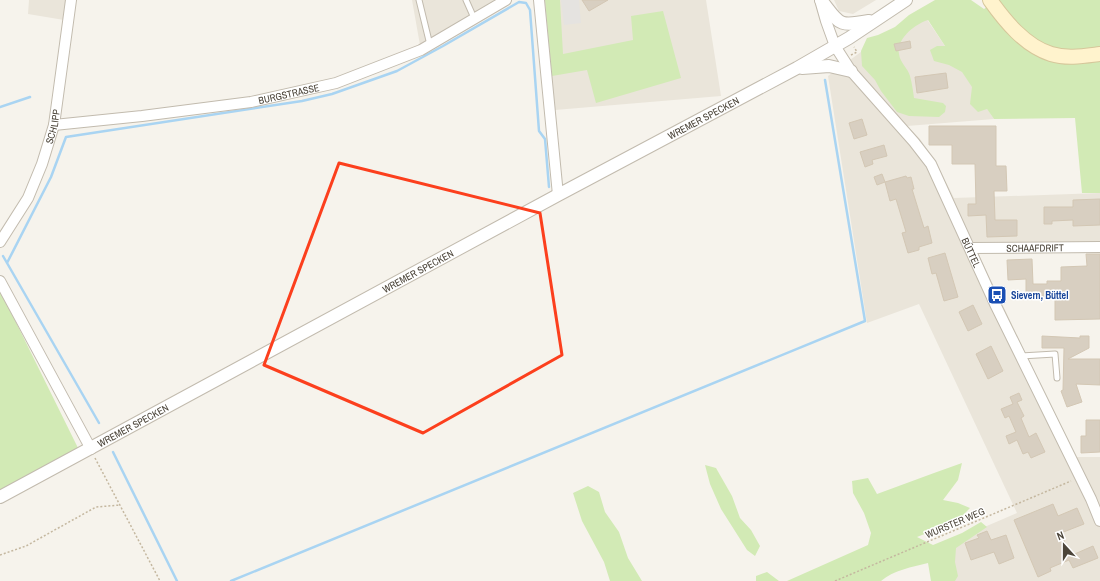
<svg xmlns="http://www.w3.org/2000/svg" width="1100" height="581" font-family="'Archivo Narrow',sans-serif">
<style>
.residential{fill:#eae5da}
.green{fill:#d2eab5}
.parking{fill:#e5e3e0}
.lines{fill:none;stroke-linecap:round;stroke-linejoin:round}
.stream{stroke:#a9d4f2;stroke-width:2.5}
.building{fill:#d8cfc1;stroke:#d3c7b4}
.service-casing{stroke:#c2bbae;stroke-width:7}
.minor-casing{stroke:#c2bbae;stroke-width:12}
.tertiary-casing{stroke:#c2bbae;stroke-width:14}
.secondary-casing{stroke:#d6c79b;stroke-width:16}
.path{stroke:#c4b79f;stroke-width:1.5;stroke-dasharray:2 2;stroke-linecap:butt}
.service{stroke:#fff;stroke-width:5}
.minor{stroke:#fff;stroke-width:10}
.tertiary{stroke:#fff;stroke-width:12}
.secondary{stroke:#fff3cd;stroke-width:14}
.marked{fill:none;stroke:#fc3f1d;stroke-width:3;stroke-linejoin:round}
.labels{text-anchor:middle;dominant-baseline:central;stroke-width:3;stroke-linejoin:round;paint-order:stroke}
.street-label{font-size:10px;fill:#4b4439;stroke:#fff}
.transit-label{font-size:10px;font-weight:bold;fill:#164399;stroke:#fff;text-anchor:start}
</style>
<rect width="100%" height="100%" fill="#f6f3ec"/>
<path class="residential" d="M 29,0 L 67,0 L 64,20 L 28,14 Z
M 412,0 L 497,0 L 420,45 Z
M 543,0 L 706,0 L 721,96 L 555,110 Z
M 834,0 L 876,0 L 853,14 L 839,11 Z
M 920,9 L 994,119 L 907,126 L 920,139 L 937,164 L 954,198 L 1100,193 L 1100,251 L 978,253 L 1075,457 L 1100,457 L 1100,581 L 943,581 L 931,550 L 1017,513 L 919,304 L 867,323 L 828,76 Z"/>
<path class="green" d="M 545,0 L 560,0 L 563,54 L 633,40 L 631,16 L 663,11 L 681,78 L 596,103 L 587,70 L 552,76 Z
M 935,0 L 971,0 L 984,9 L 996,0 L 1100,0 L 1100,193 L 1082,193 L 1075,118 L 994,119 L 987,109 L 978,112 L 970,104 L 972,87 L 962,72 L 949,65 L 934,61 L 930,50 L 937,46 L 945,46 L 928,20 C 915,24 896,39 899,54 C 900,63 908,68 910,76 C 912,83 913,91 914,98 L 943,103 L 946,106 L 945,112 L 939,117 L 909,116 L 897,112 L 881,91 L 875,80 L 862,66 L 861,51 L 867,38 L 878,35 L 895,27 L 909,15 Z
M 0,290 L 78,448 L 0,490 Z
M 962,463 L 958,480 L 943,500 L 958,503 L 970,508 L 957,521 L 917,537 L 933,545 L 962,533 L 981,522 L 987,527 L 956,548 L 955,562 L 958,576 L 955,581 L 931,581 L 928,563 C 912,567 894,570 881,581 L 787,581 L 868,545 L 871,533 L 864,513 L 853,493 L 852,481 L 868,478 L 877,494 L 934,473 Z
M 705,465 L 716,468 L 732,496 L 740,518 L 751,530 L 760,546 L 755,556 L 747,550 L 721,509 L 710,484 Z
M 588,486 L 599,492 L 605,512 L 619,532 L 628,558 L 642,581 L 610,581 L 604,562 L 582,521 L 573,493 Z
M 767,572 L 779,581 L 756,581 L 756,576 Z"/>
<path class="parking" d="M 561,0 L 579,0 L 581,23 L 564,25 Z"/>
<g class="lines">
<path class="stream" d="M 0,107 L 30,97
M 3,256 L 99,423
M 7,263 L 51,177 L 66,137 L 302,101 L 332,94 L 397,71 L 443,46 L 519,2 L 526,3 L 530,10 L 539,131 L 545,139 L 549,187
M 113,452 L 177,581
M 231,581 L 865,321 L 825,80"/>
</g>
<path class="building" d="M 582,0 L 608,0 L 589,11 Z
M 910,41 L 911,48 L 896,51 L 894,44 Z
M 946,73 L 948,88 L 917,93 L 915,77 Z
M 862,119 L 867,135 L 854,139 L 849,123 Z
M 929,126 L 996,126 L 996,166 L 1006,166 L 1007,191 L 994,191 L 995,220 L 1017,220 L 1017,236 L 987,237 L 986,215 L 968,216 L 968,204 L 976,204 L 975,164 L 952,164 L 952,145 L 929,145 Z
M 884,145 L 887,156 L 872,160 L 873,164 L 865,167 L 860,152 Z
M 882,174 L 885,182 L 877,185 L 874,177 Z
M 906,176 L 907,178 L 911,177 L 914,189 L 912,189 L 924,228 L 928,226 L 932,243 L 919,247 L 919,250 L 908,253 L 902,233 L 906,232 L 896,199 L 890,201 L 885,182 Z
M 1100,199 L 1100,225 L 1073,226 L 1073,220 L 1052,221 L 1052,224 L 1044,224 L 1044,207 L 1073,207 L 1073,200 Z
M 945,253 L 958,297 L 944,301 L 936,273 L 932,274 L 928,258 Z
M 1086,254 L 1100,254 L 1100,319 L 1055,320 L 1055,297 L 1026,297 L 1026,279 L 1008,280 L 1007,260 L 1032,259 L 1033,284 L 1047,284 L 1047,281 L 1061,281 L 1061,267 L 1087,266 Z
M 973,305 L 982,324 L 968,331 L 959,312 Z
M 1042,336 L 1080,338 L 1080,336 L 1089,336 L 1089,348 L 1068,359 L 1100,359 L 1100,385 L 1076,384 L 1082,402 L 1067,407 L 1061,391 L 1063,390 L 1064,348 L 1042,348 Z
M 991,346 L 1003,371 L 988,379 L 976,354 Z
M 1019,393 L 1022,400 L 1017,402 L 1024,416 L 1021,418 L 1029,437 L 1036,433 L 1045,452 L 1031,458 L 1028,452 L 1023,454 L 1017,440 L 1009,444 L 1006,436 L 1016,432 L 1009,416 L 1005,418 L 1001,409 L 1013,404 L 1010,397 Z
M 1086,420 L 1100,420 L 1100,452 L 1081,453 L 1081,436 L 1086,436 Z
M 1053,504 L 1058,516 L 1077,508 L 1084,524 L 1061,533 L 1070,556 L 1093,546 L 1098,558 L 1073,568 L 1069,560 L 1050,568 L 1051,571 L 1038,577 L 1014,520 Z
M 987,531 L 991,540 L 1006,535 L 1014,558 L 999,564 L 994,552 L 971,560 L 965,543 L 979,538 L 977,535 Z"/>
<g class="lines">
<g class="service-casing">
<path id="service" d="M 419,0 L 430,45
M 466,0 L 474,18
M 1021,356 L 1055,354 L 1057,378"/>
</g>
<g class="minor-casing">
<g id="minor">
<path d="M 539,0 L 558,195"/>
<path id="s1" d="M 820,0 L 826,21 L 835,46 L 851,71 L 914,142 L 931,164 L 995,304 L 1091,499 L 1100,521"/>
<path id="s2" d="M 54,125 L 142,116 L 251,102 L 336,83 L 421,50 L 506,0"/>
<path id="s3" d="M 0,242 L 28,198 L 42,164 L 54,125 L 71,0"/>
<path id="s4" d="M 970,248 L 1100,247"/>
<path d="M 0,281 L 91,449"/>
</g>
</g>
<g class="tertiary-casing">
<g id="tertiary">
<path d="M 821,0 C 840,24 837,27 869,21"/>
<path d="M 802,68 L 829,66 L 851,71"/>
<path id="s5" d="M 0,497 L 558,195 L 797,68 L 849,38 L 906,0"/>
</g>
</g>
<g class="secondary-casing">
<path id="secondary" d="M 990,0 C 1005,21 1025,46 1051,54 C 1067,59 1084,56 1100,54"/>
</g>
<path class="path" d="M 851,55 L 857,52 L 854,47
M 95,458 L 160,581
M 0,555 L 26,546 L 96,507 L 120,505
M 835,581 L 1071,481"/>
<use href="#service" class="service"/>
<use href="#minor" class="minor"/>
<use href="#tertiary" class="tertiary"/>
<use href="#secondary" class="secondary"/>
</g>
<path class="marked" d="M 339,163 L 540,213 L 562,355 L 423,433 L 264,365 Z"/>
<defs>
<g id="bus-square" transform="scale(1)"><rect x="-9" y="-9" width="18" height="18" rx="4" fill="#1a4fb4" stroke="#fff"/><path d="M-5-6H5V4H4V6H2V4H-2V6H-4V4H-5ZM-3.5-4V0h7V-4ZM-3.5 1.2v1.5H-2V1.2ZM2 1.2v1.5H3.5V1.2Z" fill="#fff"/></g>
</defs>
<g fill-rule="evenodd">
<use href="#bus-square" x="997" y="295"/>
</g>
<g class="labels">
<g class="street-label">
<text stroke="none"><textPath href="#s2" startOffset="237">BURGSTRASSE</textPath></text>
<text stroke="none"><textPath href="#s5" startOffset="799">WREMER SPECKEN</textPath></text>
<text stroke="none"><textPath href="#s3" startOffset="128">SCHLIPP</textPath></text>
<text stroke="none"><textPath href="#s4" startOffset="65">SCHAAFDRIFT</textPath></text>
<text stroke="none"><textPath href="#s1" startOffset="298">BÜTTEL</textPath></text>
<text stroke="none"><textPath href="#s5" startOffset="475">WREMER SPECKEN</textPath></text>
<text stroke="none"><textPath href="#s5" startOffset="151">WREMER SPECKEN</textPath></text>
<text transform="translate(955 523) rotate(-23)">WURSTER WEG</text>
</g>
<g class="transit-label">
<text x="1011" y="295">Sievern, Büttel</text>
</g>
</g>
<g transform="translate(1064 545) rotate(339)" stroke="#ffffff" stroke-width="3" paint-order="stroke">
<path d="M0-3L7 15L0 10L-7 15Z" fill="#4b4439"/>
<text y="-6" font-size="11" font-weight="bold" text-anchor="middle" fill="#4b4439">N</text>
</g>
</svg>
